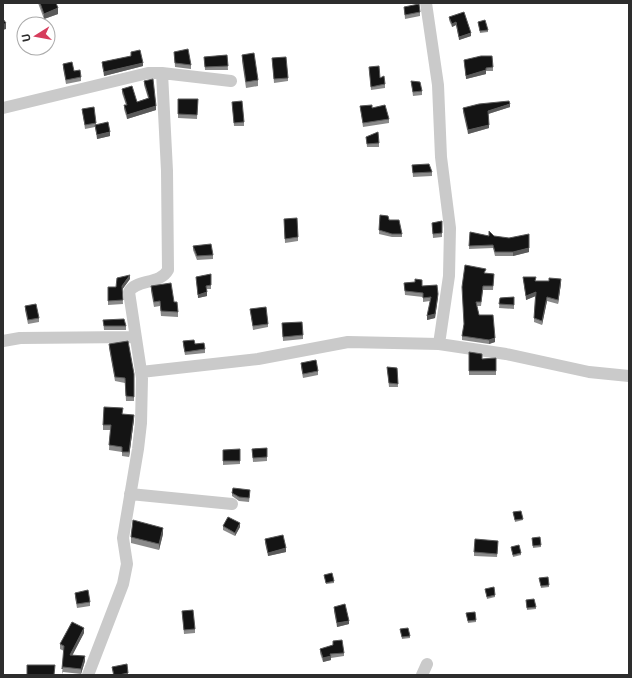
<svg xmlns="http://www.w3.org/2000/svg" width="632" height="678" font-family="'Public Sans',sans-serif">
<style>
.lines{fill:none;stroke-linecap:round;stroke-linejoin:round}
.minor{stroke:#cacaca;stroke-width:12}
.wall{fill:#8a8a8a}
.shaded-wall{fill:#5a5a5a}
.building{fill:#141414;stroke:#5a5a5a}
</style>
<rect width="100%" height="100%" fill="#fff"/>
<g class="lines">
<path class="minor" d="M 426,3 L 438,85 L 441,157 L 450,228 L 449,276 L 439,344
M 3,108 L 148,73 L 162,73 L 231,81
M 3,341 L 20,338 L 134,337
M 141,372 L 258,359 L 348,342 L 439,344 L 506,354 L 589,372 L 629,376
M 130,494 L 232,504
M 88,675 L 123,584 L 127,564 L 123,538 L 138,449 L 141,423 L 142,378 L 129,292 C 135,279 160,285 168,270 L 167,171 L 162,73
M 422,675 L 427,664"/>
</g>
<path class="wall" d="M 38,3 L 56,3 L 58,14 L 44,19 Z
M 404,7 L 420,12 L 420,16 L 405,19 Z
M 449,17 L 471,36 L 459,40 L 456,25 L 452,27 L 449,20 Z
M 478,22 L 488,30 L 488,32 L 480,33 Z
M 131,52 L 143,66 L 104,76 L 102,65 L 102,62 L 131,56 Z
M 174,52 L 191,65 L 191,69 L 175,67 Z
M 227,55 L 228,70 L 205,70 L 204,57 Z
M 242,55 L 258,80 L 258,86 L 246,88 L 242,61 Z
M 272,58 L 288,78 L 288,81 L 274,83 Z
M 464,60 L 493,67 L 493,71 L 486,71 L 486,74 L 466,79 Z
M 63,64 L 74,71 L 81,77 L 81,81 L 66,84 L 63,68 Z
M 369,67 L 385,84 L 385,88 L 371,90 Z
M 144,81 L 156,110 L 127,119 L 124,109 L 124,105 L 126,105 L 122,93 L 122,89 L 137,102 L 148,98 L 144,85 Z
M 411,81 L 422,91 L 422,95 L 413,96 Z
M 178,99 L 198,99 L 197,119 L 178,118 Z
M 232,102 L 244,122 L 244,126 L 234,126 Z
M 360,106 L 372,108 L 389,119 L 389,123 L 363,127 Z
M 510,107 L 488,114 L 489,128 L 468,134 L 463,112 L 463,108 Z
M 82,109 L 96,123 L 96,125 L 110,136 L 97,139 L 95,127 L 85,129 Z
M 366,137 L 379,143 L 379,147 L 367,147 Z
M 412,165 L 432,172 L 432,176 L 413,177 Z
M 380,215 L 389,220 L 402,234 L 402,237 L 392,237 L 379,234 Z
M 284,219 L 298,237 L 298,241 L 285,243 Z
M 442,221 L 442,237 L 433,238 L 432,223 Z
M 470,232 L 489,236 L 494,236 L 529,252 L 513,256 L 495,256 L 493,248 L 469,249 Z
M 193,246 L 213,255 L 213,259 L 197,260 L 193,250 Z
M 486,273 L 494,274 L 493,290 L 483,290 L 481,306 L 477,306 L 479,315 L 495,342 L 489,344 L 462,340 L 462,336 Z
M 211,274 L 211,289 L 207,289 L 207,296 L 198,298 L 196,277 Z
M 523,277 L 536,281 L 561,283 L 558,304 L 547,301 L 542,325 L 534,322 L 535,296 L 526,300 Z
M 130,279 L 122,289 L 123,304 L 108,305 L 108,287 L 116,287 Z
M 415,279 L 422,286 L 438,298 L 435,318 L 427,320 L 430,301 L 423,302 L 423,297 L 405,295 L 404,283 L 415,282 Z
M 151,286 L 174,302 L 178,312 L 178,317 L 161,316 L 160,306 L 154,307 L 151,291 Z
M 514,297 L 514,309 L 499,308 L 500,298 Z
M 25,306 L 39,318 L 39,322 L 28,324 L 25,310 Z
M 250,309 L 268,324 L 268,327 L 253,330 Z
M 103,320 L 126,326 L 126,330 L 104,330 Z
M 282,323 L 303,335 L 303,339 L 283,341 Z
M 183,341 L 195,344 L 205,349 L 205,353 L 185,355 L 183,345 Z
M 109,344 L 134,374 L 134,401 L 126,401 L 125,383 L 115,381 L 109,348 Z
M 469,352 L 482,359 L 496,358 L 496,375 L 469,375 Z
M 301,363 L 318,371 L 318,375 L 303,378 L 301,367 Z
M 387,367 L 397,368 L 398,387 L 389,387 Z
M 123,414 L 134,419 L 129,457 L 122,456 L 122,452 L 109,450 L 110,430 L 103,430 L 103,425 Z
M 267,448 L 267,461 L 253,462 L 252,449 Z
M 223,450 L 240,461 L 240,464 L 223,465 Z
M 232,493 L 250,494 L 249,502 L 239,501 L 232,496 Z
M 513,512 L 523,519 L 523,520 L 515,522 Z
M 223,526 L 240,527 L 235,536 L 223,530 Z
M 163,534 L 159,550 L 131,543 L 131,537 Z
M 532,538 L 541,545 L 541,547 L 533,548 Z
M 265,539 L 286,552 L 268,556 L 265,543 Z
M 498,545 L 497,557 L 474,556 L 474,552 Z
M 511,547 L 521,553 L 521,555 L 513,557 Z
M 324,575 L 334,581 L 334,583 L 326,584 Z
M 539,578 L 549,585 L 549,587 L 541,588 Z
M 485,589 L 495,595 L 495,597 L 487,599 Z
M 75,593 L 90,602 L 90,606 L 77,608 L 75,597 Z
M 526,600 L 536,607 L 536,609 L 527,610 Z
M 334,607 L 349,624 L 337,627 L 334,611 Z
M 182,611 L 195,629 L 195,633 L 184,634 Z
M 466,613 L 476,620 L 476,622 L 468,623 Z
M 400,629 L 410,636 L 410,638 L 402,639 Z
M 84,633 L 72,655 L 85,661 L 81,674 L 63,672 L 62,674 L 64,651 L 60,649 L 60,644 Z
M 333,641 L 344,653 L 344,656 L 331,658 L 331,660 L 323,662 L 320,653 L 320,649 L 333,645 Z
M 112,667 L 128,673 L 128,675 L 113,675 Z"/>
<path class="shaded-wall" d="M 58,8 L 58,14 L 44,19 L 44,14 Z
M 456,22 L 456,25 L 452,27 L 452,24 Z
M 6,23 L 6,29 L 3,30 L 3,25 Z
M 471,33 L 471,36 L 459,40 L 459,37 Z
M 143,63 L 143,66 L 104,76 L 104,72 Z
M 486,70 L 486,74 L 466,79 L 466,76 Z
M 510,104 L 510,107 L 488,114 L 488,111 Z
M 156,106 L 156,110 L 127,119 L 127,115 Z
M 489,125 L 489,128 L 468,134 L 468,130 Z
M 110,132 L 110,136 L 97,139 L 97,135 Z
M 529,248 L 529,252 L 513,256 L 513,252 Z
M 130,275 L 130,279 L 122,290 L 122,286 Z
M 561,279 L 561,283 L 558,304 L 558,300 Z
M 207,292 L 207,296 L 198,298 L 198,295 Z
M 536,292 L 536,296 L 526,300 L 526,296 Z
M 438,294 L 435,318 L 427,320 L 427,316 Z
M 547,297 L 547,301 L 542,325 L 542,321 Z
M 495,338 L 495,342 L 489,344 L 489,340 Z
M 134,415 L 134,419 L 129,457 L 129,452 Z
M 240,523 L 240,527 L 235,536 L 235,533 Z
M 163,528 L 163,534 L 159,550 L 159,544 Z
M 286,548 L 286,552 L 268,556 L 268,553 Z
M 349,621 L 349,624 L 337,627 L 337,623 Z
M 84,628 L 84,633 L 70,660 L 70,655 Z
M 85,656 L 85,661 L 81,674 L 81,669 Z
M 331,656 L 331,660 L 323,662 L 323,658 Z"/>
<path class="building" d="M 40,3 L 56,3 L 58,8 L 44,14 Z
M 419,4 L 420,12 L 405,15 L 404,7 Z
M 464,12 L 471,33 L 459,37 L 456,22 L 452,24 L 449,17 Z
M 3,19 L 6,23 L 3,25 Z
M 485,20 L 488,30 L 480,31 L 478,22 Z
M 188,49 L 191,65 L 175,63 L 174,52 Z
M 140,50 L 143,63 L 104,72 L 102,62 L 131,56 L 131,52 Z
M 254,53 L 258,80 L 246,82 L 242,55 Z
M 227,55 L 228,66 L 205,67 L 204,57 Z
M 481,56 L 492,56 L 493,67 L 486,68 L 486,70 L 466,76 L 464,60 Z
M 286,57 L 288,78 L 274,79 L 272,58 Z
M 72,62 L 74,71 L 80,70 L 81,77 L 66,80 L 63,64 Z
M 379,66 L 380,78 L 384,76 L 385,84 L 371,87 L 369,67 Z
M 153,79 L 156,106 L 127,115 L 124,105 L 127,105 L 122,89 L 132,86 L 137,102 L 149,98 L 144,81 Z
M 411,81 L 420,82 L 422,91 L 413,92 Z
M 178,99 L 198,99 L 197,115 L 178,114 Z
M 242,101 L 244,122 L 234,123 L 232,102 Z
M 509,101 L 510,104 L 488,111 L 489,125 L 468,130 L 463,108 L 479,104 Z
M 372,105 L 372,108 L 385,105 L 389,119 L 363,123 L 360,106 Z
M 94,107 L 96,123 L 85,125 L 82,109 Z
M 108,122 L 110,132 L 97,135 L 95,125 Z
M 378,132 L 379,143 L 367,144 L 366,137 Z
M 429,164 L 432,172 L 413,173 L 412,165 Z
M 380,215 L 388,216 L 389,220 L 399,220 L 402,234 L 392,234 L 379,230 Z
M 297,218 L 298,237 L 285,239 L 284,219 Z
M 442,221 L 442,233 L 433,234 L 432,223 Z
M 489,231 L 494,236 L 509,238 L 529,234 L 529,248 L 513,252 L 495,252 L 493,245 L 469,246 L 470,232 L 489,236 Z
M 211,244 L 213,255 L 197,256 L 193,246 Z
M 465,265 L 486,269 L 484,273 L 494,274 L 493,286 L 483,286 L 481,302 L 476,302 L 479,315 L 493,315 L 495,338 L 489,340 L 462,336 L 464,324 L 462,287 Z
M 211,274 L 211,285 L 206,286 L 207,292 L 198,295 L 196,277 Z
M 130,275 L 122,286 L 123,300 L 108,301 L 108,287 L 116,287 L 117,278 Z
M 523,277 L 536,277 L 535,281 L 549,281 L 549,278 L 561,279 L 558,300 L 547,297 L 542,321 L 534,318 L 536,292 L 526,296 Z
M 415,279 L 422,280 L 422,286 L 437,285 L 438,294 L 435,314 L 427,316 L 431,297 L 423,298 L 423,293 L 405,291 L 404,283 L 415,282 Z
M 171,283 L 174,302 L 177,302 L 178,312 L 161,311 L 160,301 L 154,302 L 151,286 Z
M 514,297 L 514,305 L 499,304 L 500,298 Z
M 36,304 L 39,318 L 28,320 L 25,306 Z
M 266,307 L 268,324 L 253,326 L 250,309 Z
M 124,319 L 126,326 L 104,326 L 103,320 Z
M 302,322 L 303,335 L 283,337 L 282,323 Z
M 194,340 L 195,344 L 204,343 L 205,349 L 185,352 L 183,341 Z
M 128,341 L 134,374 L 134,397 L 126,396 L 125,378 L 115,377 L 109,344 Z
M 469,352 L 482,354 L 482,359 L 496,358 L 496,371 L 469,371 Z
M 316,360 L 318,371 L 303,374 L 301,363 Z
M 387,367 L 397,368 L 398,384 L 389,383 Z
M 104,407 L 123,408 L 122,414 L 134,415 L 129,452 L 122,452 L 122,447 L 109,445 L 111,425 L 103,425 Z
M 267,448 L 267,457 L 253,458 L 252,449 Z
M 240,449 L 240,461 L 223,461 L 223,450 Z
M 233,488 L 250,490 L 249,498 L 239,497 L 232,493 Z
M 521,511 L 523,519 L 515,520 L 513,512 Z
M 228,517 L 240,523 L 235,533 L 223,526 Z
M 133,520 L 163,528 L 159,544 L 131,537 Z
M 283,535 L 286,548 L 268,553 L 265,539 Z
M 540,537 L 541,545 L 533,546 L 532,538 Z
M 475,539 L 498,541 L 497,554 L 474,552 Z
M 519,545 L 521,553 L 513,555 L 511,547 Z
M 332,573 L 334,581 L 326,583 L 324,575 Z
M 548,577 L 549,585 L 541,586 L 539,578 Z
M 494,587 L 495,595 L 487,597 L 485,589 Z
M 88,590 L 90,602 L 77,604 L 75,593 Z
M 534,599 L 536,607 L 527,608 L 526,600 Z
M 345,604 L 349,621 L 337,623 L 334,607 Z
M 193,610 L 195,629 L 184,630 L 182,611 Z
M 475,612 L 476,620 L 468,621 L 466,613 Z
M 72,622 L 84,628 L 70,655 L 85,656 L 81,669 L 63,667 L 62,669 L 64,646 L 60,644 Z
M 408,628 L 410,636 L 402,637 L 400,629 Z
M 342,640 L 344,653 L 330,654 L 331,656 L 323,658 L 320,649 L 333,645 L 333,641 Z
M 127,664 L 128,673 L 119,675 L 114,675 L 112,667 Z
M 27,665 L 55,665 L 54,675 L 27,675 Z"/>
<rect width="632" height="678" fill="none" stroke="#2d2d2d" stroke-width="8"/>
<g transform="translate(36 36) rotate(259)"><circle r="19" fill="#ffffff" stroke="#ababab"/>
<path d="M0-3L7 15L0 10L-7 15Z" fill="#d63d5c"/>
<text y="-6" font-size="11" font-weight="bold" text-anchor="middle" fill="#2d2d2d">U</text>
</g>
</svg>
